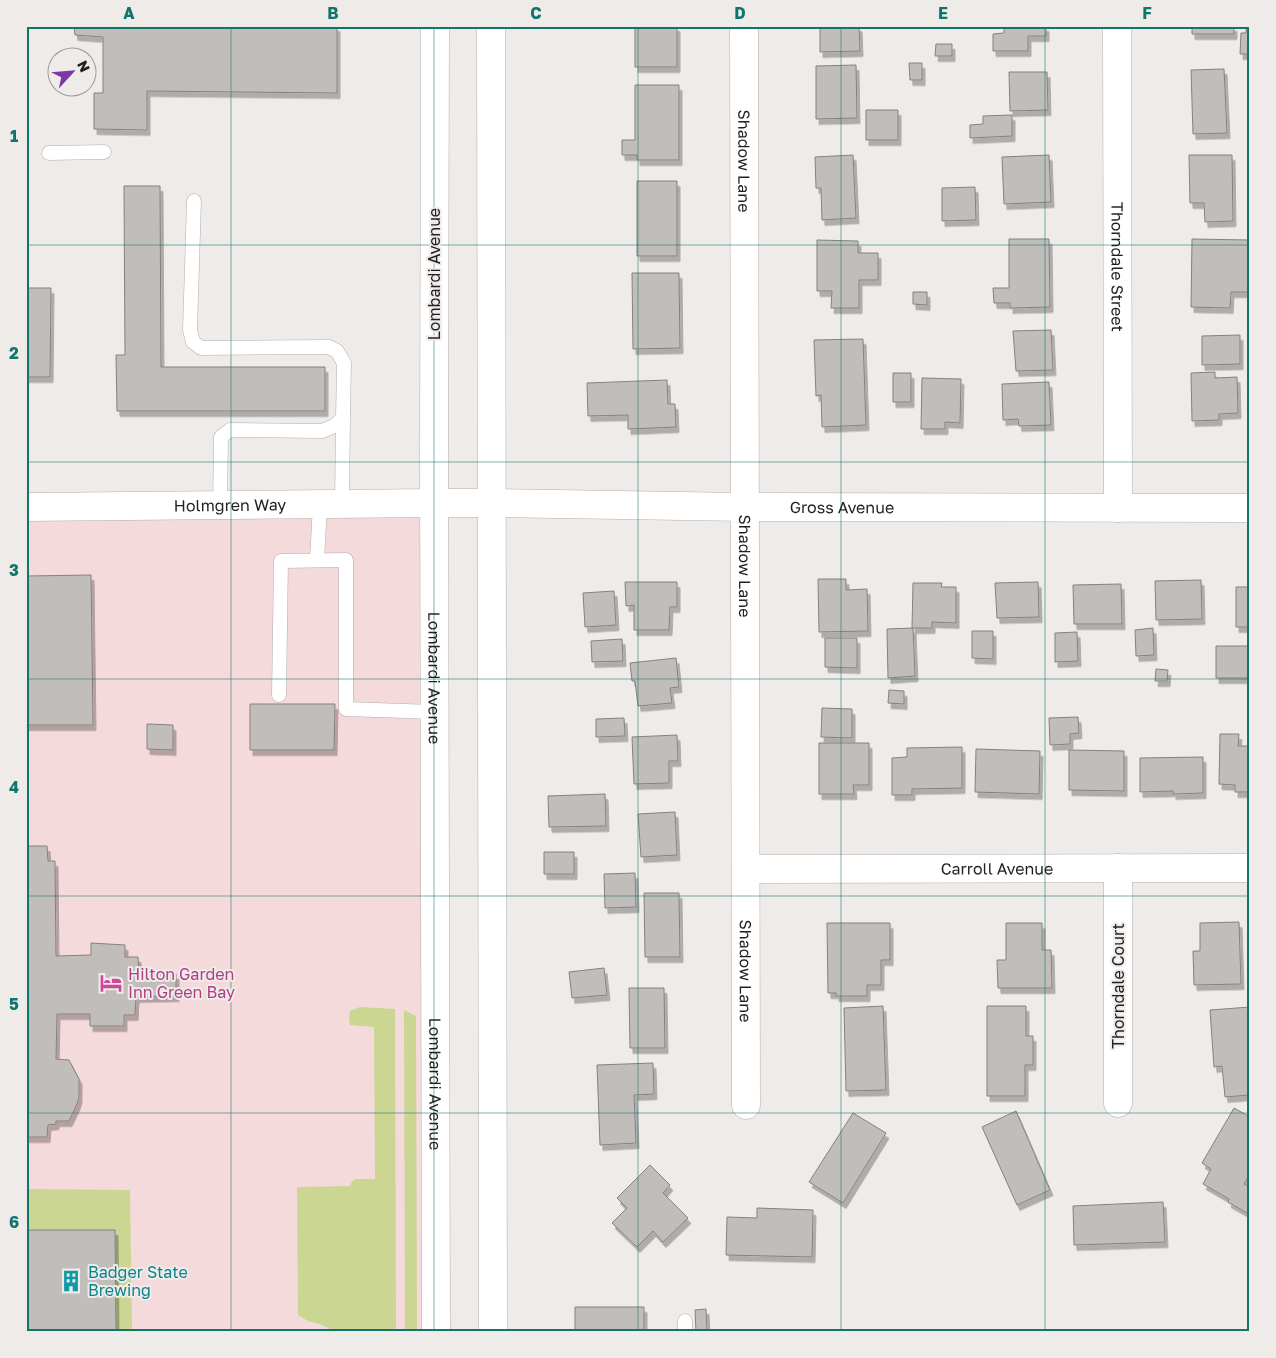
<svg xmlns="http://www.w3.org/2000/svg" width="1276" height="1358" font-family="'Golos Text',sans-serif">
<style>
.commercial{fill:#f5dadc}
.green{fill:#cad691}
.building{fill:#c1bdbb;stroke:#84817f;filter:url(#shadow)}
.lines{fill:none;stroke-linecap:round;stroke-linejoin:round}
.lane-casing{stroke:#b1aeac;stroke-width:15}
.street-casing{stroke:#b1aeac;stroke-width:29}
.secondary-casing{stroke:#b1aeac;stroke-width:29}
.lane{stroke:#fff;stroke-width:14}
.street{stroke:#fff;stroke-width:28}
.secondary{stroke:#fff;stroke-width:28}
.grid{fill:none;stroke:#0f766e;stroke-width:1;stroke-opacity:0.55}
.labels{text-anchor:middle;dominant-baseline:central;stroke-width:4;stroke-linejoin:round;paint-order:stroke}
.street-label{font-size:16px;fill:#211f1f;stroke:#eeebe9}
.hotel-label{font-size:16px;fill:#b23c85;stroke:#eeebe9;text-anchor:start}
.culture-label{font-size:16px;fill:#0d838f;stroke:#eeebe9;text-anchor:start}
.neatline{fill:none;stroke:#0f766e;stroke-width:2}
.grid-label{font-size:16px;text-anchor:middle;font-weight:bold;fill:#0f766e}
</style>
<defs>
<filter id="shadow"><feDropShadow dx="3" dy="5.5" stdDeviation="0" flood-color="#0004"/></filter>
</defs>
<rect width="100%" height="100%" fill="#eeebe9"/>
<path class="commercial" d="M 434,503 L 436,1332 L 26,1332 L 26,507 Z"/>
<path class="green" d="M 360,1007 L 395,1009 L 396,1332 L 336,1332 L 322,1325 L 308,1321 L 298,1315 L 297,1187 L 350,1186 L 352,1181 L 356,1179 L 375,1179 L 374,1027 L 350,1025 L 349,1018 L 350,1011 Z
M 404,1010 L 416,1016 L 417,1332 L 405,1332 Z
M 26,1189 L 130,1190 L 132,1332 L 116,1332 L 115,1230 L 26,1230 Z"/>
<path class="building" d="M 74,26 L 337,26 L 337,93 L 147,91 L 147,130 L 94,129 L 94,93 L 103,93 L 103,37 L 75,35 Z
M 635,26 L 677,26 L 677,67 L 635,67 Z
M 820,26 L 859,26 L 860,51 L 820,52 Z
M 1004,26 L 1046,26 L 1046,36 L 1028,36 L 1028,51 L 993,51 L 993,34 L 1004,33 Z
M 1192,26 L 1234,26 L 1234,34 L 1192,34 Z
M 1246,26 L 1250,26 L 1250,54 L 1240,54 L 1241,33 L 1246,33 Z
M 936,44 L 952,44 L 952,56 L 935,56 Z
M 909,63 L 922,63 L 922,80 L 910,80 Z
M 856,65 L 857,118 L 816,119 L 816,66 Z
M 1224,69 L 1227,133 L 1193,134 L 1191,70 Z
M 1009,72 L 1047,72 L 1048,110 L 1010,111 Z
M 635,85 L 679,85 L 679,160 L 637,160 L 637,155 L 622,155 L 622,140 L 635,140 Z
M 866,110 L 898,110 L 898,140 L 866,140 Z
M 1012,115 L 1012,136 L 970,138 L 970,125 L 983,124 L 983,116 Z
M 853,155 L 856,218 L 822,220 L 821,188 L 816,188 L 815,157 Z
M 1049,155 L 1051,202 L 1004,204 L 1002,157 Z
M 1189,155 L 1232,155 L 1233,221 L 1205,222 L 1204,203 L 1190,203 Z
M 637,181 L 677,181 L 677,256 L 637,256 Z
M 124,186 L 160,186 L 161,367 L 325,367 L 325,411 L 117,411 L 116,355 L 125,355 Z
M 975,187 L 976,220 L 942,221 L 942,188 Z
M 1009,239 L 1049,239 L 1050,307 L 1010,308 L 1010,303 L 994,303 L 993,288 L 1009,288 Z
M 1192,239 L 1250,240 L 1250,292 L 1231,292 L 1230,308 L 1191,307 Z
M 817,240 L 858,241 L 858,253 L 878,253 L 878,280 L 859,280 L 859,308 L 831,308 L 832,291 L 817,291 Z
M 632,273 L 679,273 L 680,348 L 633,349 Z
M 26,288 L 51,288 L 50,377 L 26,377 Z
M 913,292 L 927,292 L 927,305 L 913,304 Z
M 1051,330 L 1053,370 L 1016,371 L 1013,331 Z
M 1240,335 L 1240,364 L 1202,365 L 1202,336 Z
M 863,339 L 866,425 L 822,427 L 821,395 L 816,396 L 814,340 Z
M 1215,372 L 1215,378 L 1237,377 L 1238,413 L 1219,414 L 1219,420 L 1192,421 L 1191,373 Z
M 893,373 L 911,373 L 911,402 L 893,402 Z
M 922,378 L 961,379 L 960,423 L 945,422 L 945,429 L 921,429 Z
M 667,380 L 668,404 L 675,404 L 676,427 L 628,429 L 628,415 L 588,416 L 587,383 Z
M 1049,382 L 1051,425 L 1019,426 L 1018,419 L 1003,420 L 1002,384 Z
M 91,575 L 93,725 L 26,725 L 26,576 Z
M 818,579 L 846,579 L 846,590 L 867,589 L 868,631 L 819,632 Z
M 1201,580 L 1202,619 L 1156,620 L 1155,581 Z
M 625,582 L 677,582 L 677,607 L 670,607 L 669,630 L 634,630 L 634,605 L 626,606 Z
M 1038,582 L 1039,617 L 997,618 L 995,583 Z
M 913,583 L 942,583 L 941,587 L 956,587 L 956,623 L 932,622 L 932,628 L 912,628 Z
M 1121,584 L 1122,624 L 1074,624 L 1073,585 Z
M 1236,587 L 1250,587 L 1250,627 L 1236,627 Z
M 614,591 L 616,625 L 585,627 L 583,593 Z
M 913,628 L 915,676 L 888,678 L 887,629 Z
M 1153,628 L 1154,655 L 1136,656 L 1135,630 Z
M 972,631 L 993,631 L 993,659 L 972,658 Z
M 1077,632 L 1078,661 L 1055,662 L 1055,633 Z
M 825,638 L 857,638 L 857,668 L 825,667 Z
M 622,639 L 623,661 L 592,662 L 591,641 Z
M 1216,646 L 1249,646 L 1249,678 L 1216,678 Z
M 676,658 L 679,687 L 670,688 L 672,703 L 638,706 L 635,681 L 632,681 L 630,663 Z
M 1156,669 L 1168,670 L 1167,681 L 1155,681 Z
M 889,690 L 904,691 L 904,704 L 888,703 Z
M 250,704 L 335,704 L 334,750 L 250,750 Z
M 822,708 L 852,709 L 852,738 L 821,737 Z
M 1078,717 L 1079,733 L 1070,734 L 1070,744 L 1050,745 L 1049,718 Z
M 624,718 L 625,736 L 596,737 L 596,719 Z
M 147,724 L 173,725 L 173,750 L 147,749 Z
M 1220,734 L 1239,734 L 1238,746 L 1250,746 L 1250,792 L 1235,792 L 1235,785 L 1219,784 Z
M 677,735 L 678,761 L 669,761 L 669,783 L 634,784 L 632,737 Z
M 819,743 L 869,743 L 869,785 L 853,785 L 854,794 L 819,794 Z
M 962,747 L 962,788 L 912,789 L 912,795 L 892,795 L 892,758 L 907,757 L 907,748 Z
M 976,749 L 1040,751 L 1039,794 L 975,792 Z
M 1069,750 L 1124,751 L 1124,791 L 1069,790 Z
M 1203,757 L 1203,793 L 1173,794 L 1173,791 L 1140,792 L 1140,758 Z
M 605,794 L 606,826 L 549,827 L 548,796 Z
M 675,812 L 677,855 L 641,857 L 638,814 Z
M 26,846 L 47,846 L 48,861 L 55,861 L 56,956 L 91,955 L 91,943 L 125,945 L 125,957 L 138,957 L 139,974 L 176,974 L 176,996 L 136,997 L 135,1015 L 124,1015 L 124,1026 L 90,1026 L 90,1014 L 57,1014 L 56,1059 L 69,1060 L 79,1079 L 79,1097 L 77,1104 L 69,1121 L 56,1121 L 56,1124 L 48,1125 L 47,1137 L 26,1137 Z
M 544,852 L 574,852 L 574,874 L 544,874 Z
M 635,873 L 636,907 L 605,908 L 604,874 Z
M 644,893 L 679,893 L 680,957 L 645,957 Z
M 1239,922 L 1241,984 L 1194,985 L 1193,951 L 1200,951 L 1200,923 Z
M 827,923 L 890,923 L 890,960 L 881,960 L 881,985 L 867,985 L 867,996 L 836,996 L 836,993 L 828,993 Z
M 1006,923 L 1042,923 L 1042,950 L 1051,950 L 1052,988 L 998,988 L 997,960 L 1006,960 Z
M 604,968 L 607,995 L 572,998 L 569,972 Z
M 629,988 L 664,988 L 665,1048 L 630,1048 Z
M 883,1006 L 886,1090 L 846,1091 L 844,1008 Z
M 987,1006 L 1026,1006 L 1026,1036 L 1033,1036 L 1033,1065 L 1025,1065 L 1025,1096 L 987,1096 Z
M 1250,1007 L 1250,1095 L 1225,1097 L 1222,1066 L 1214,1067 L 1210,1010 Z
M 653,1063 L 654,1094 L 634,1095 L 636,1143 L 600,1145 L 597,1065 Z
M 1234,1108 L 1250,1117 L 1250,1174 L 1244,1184 L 1250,1187 L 1249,1214 L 1228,1202 L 1229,1199 L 1203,1184 L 1211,1169 L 1202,1163 Z
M 1016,1111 L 1050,1190 L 1017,1205 L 982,1127 Z
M 853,1113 L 886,1133 L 843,1203 L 809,1182 Z
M 650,1165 L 670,1185 L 663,1193 L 688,1218 L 663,1242 L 653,1231 L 637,1247 L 612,1223 L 627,1208 L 617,1198 Z
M 1163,1202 L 1165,1242 L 1074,1245 L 1073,1206 Z
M 757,1208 L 813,1210 L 812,1257 L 726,1255 L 727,1217 L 757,1218 Z
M 26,1230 L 115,1230 L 116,1332 L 26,1332 Z
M 575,1307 L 644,1307 L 644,1332 L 575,1332 Z
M 706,1309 L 707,1331 L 696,1332 L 695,1310 Z"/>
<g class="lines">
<g class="lane-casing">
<path id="lane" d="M 49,153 L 104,152
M 194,201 L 190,330 L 193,342 L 201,348 L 329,347 L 337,351 L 344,363 L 343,418 L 334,426 L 322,431 L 230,430 L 221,437 L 220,505
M 342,504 L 343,418
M 317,560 L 320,505
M 279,695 L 281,561 L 346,560 L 346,709 L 434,712
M 685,1321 L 685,1332"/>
</g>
<g class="street-casing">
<g id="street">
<path id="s1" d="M 744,26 L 746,1105"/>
<path id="s2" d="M 1117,26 L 1118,508"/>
<path id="s3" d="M 434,503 L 492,503 L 745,507 L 1250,508"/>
<path d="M 1118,868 L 1118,1103"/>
<path id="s4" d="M 746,869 L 1250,868"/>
</g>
</g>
<g class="secondary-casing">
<g id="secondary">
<path id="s5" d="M 435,26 L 434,451 L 436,1332"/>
<path d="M 491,26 L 493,1332"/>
<path id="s6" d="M 26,507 L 434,503"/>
</g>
</g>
<use href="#lane" class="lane"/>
<use href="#street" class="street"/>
<use href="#secondary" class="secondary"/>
</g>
<path class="grid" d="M 231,26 L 231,1332M 434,26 L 434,1332M 638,26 L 638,1332M 841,26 L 841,1332M 1045,26 L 1045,1332M 26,245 L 1250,245M 26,462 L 1250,462M 26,679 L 1250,679M 26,896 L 1250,896M 26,1113 L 1250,1113"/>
<defs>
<g id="hotel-bare" transform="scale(1.725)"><path d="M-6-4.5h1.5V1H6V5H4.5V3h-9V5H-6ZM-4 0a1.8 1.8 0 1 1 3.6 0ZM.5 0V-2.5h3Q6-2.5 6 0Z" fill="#d1479c" stroke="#eeebe9" stroke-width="2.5" paint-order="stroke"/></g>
<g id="building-bare" transform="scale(1.725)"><path d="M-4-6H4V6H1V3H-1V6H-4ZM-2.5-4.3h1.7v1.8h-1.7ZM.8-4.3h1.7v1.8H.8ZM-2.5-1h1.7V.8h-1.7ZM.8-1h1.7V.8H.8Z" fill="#0f9aa8" stroke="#eeebe9" stroke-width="2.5" paint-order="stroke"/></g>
</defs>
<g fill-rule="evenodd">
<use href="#hotel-bare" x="111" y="983"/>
<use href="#building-bare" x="71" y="1281"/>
</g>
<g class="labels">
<g class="street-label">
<text stroke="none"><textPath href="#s1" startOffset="135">Shadow Lane</textPath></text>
<text stroke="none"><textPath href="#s2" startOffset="241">Thorndale Street</textPath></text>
<text transform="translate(434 274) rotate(-90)">Lombardi Avenue</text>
<text stroke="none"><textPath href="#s6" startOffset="204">Holmgren Way</textPath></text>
<text stroke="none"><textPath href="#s3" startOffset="408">Gross Avenue</textPath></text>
<text stroke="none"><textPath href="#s1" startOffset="540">Shadow Lane</textPath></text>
<text stroke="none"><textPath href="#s5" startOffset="652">Lombardi Avenue</textPath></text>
<text stroke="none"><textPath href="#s4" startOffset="251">Carroll Avenue</textPath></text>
<text stroke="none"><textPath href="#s1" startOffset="945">Shadow Lane</textPath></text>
<text transform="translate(1118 986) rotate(-90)">Thorndale Court</text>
<text stroke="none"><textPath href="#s5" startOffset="1058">Lombardi Avenue</textPath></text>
</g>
<g class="hotel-label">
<text x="128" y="974">Hilton Garden<tspan x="128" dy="18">Inn Green Bay</tspan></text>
</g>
<g class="culture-label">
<text x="88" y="1272">Badger State<tspan x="88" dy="18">Brewing</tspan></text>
</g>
</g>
<rect width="1276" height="1358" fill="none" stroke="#eeebe9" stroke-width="55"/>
<g transform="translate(72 72) rotate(64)"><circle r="24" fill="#eeebe9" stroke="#9c9998"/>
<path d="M0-4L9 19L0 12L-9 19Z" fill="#7e36a9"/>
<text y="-8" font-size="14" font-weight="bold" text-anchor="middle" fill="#211f1f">N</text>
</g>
<rect x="28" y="28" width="1220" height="1302" class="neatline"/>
<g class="grid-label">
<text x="129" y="19">A</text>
<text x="333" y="19">B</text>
<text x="536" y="19">C</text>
<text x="740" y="19">D</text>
<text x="943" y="19">E</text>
<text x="1147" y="19">F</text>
<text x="14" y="142">1</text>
<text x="14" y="359">2</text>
<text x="14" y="576">3</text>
<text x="14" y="793">4</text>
<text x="14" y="1010">5</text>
<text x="14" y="1228">6</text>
</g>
</svg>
